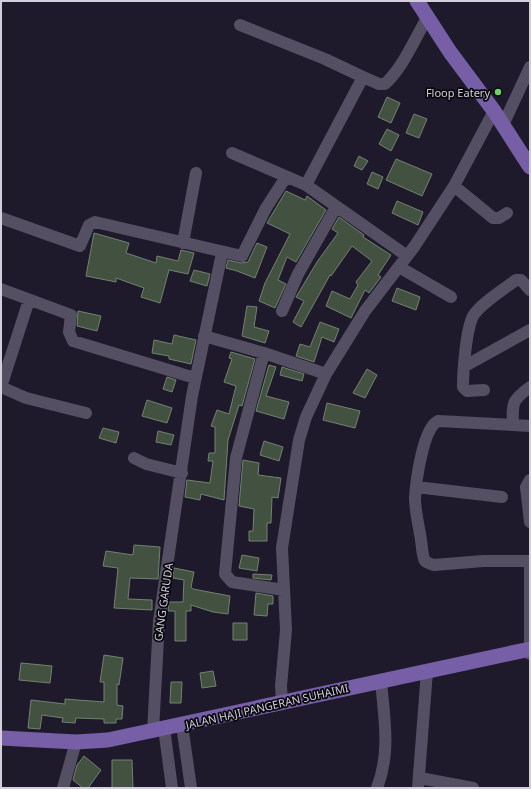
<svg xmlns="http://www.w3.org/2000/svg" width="531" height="789" font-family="'Noto Sans',sans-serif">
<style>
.building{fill:#435141;stroke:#728270}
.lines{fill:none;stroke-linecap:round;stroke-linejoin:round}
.minor{stroke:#554f63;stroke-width:12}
.major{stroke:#775fa7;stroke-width:15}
.poi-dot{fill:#6cd362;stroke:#08070d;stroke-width:1.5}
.labels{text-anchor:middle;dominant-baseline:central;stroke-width:3.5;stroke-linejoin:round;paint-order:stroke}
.poi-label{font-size:11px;fill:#d2cfda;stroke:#08070d;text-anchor:end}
.street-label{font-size:11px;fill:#d2cfda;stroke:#08070d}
</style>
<rect width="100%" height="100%" fill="#1f1a2b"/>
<path class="building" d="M 387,97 L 400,103 L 391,123 L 378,117 Z
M 414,114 L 427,119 L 419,138 L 406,133 Z
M 387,129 L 399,135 L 391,151 L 379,144 Z
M 359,156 L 368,161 L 362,170 L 354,166 Z
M 396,159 L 432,174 L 422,196 L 386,180 Z
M 372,172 L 383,177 L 378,189 L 367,184 Z
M 286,191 L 305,200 L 307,196 L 326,210 L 296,262 L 287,257 L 278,280 L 286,284 L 275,308 L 259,301 L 265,283 L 290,234 L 267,223 Z
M 397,201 L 423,212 L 418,225 L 392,213 Z
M 339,217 L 364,235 L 363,237 L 391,255 L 378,275 L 381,277 L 369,293 L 365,290 L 351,318 L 326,306 L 332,291 L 350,299 L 358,285 L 356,282 L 372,261 L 352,246 L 331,276 L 330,275 L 301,327 L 293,322 L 304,301 L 296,297 L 317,262 L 338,233 L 332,229 Z
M 94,233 L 129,243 L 126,253 L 156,263 L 157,256 L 178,261 L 181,250 L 194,253 L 188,274 L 169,270 L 160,303 L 141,297 L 144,288 L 116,278 L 116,282 L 86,276 Z
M 257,243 L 267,247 L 255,278 L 237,271 L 226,268 L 228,260 L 241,263 L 248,262 Z
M 194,270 L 210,274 L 207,286 L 190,281 Z
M 397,288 L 420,297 L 416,310 L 392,301 Z
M 247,306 L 257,307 L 254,327 L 269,331 L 265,343 L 242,336 Z
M 78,311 L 101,316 L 97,331 L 77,326 Z
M 320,322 L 339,329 L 334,342 L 322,337 L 314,362 L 296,356 L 300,344 L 310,347 Z
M 174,335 L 196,340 L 191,364 L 169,359 L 169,356 L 152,353 L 154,340 L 172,344 Z
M 231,352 L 255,359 L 242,406 L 239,405 L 228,440 L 224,500 L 201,494 L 200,500 L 185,497 L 187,480 L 210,483 L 213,461 L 208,461 L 209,453 L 215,453 L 215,427 L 211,426 L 217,410 L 229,414 L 236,386 L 224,382 L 232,359 L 229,358 Z
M 269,365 L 276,367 L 266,396 L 289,402 L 284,419 L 256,411 Z
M 282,367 L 304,374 L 302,381 L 280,375 Z
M 367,369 L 377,375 L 365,398 L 353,393 Z
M 167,377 L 176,380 L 172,392 L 163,389 Z
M 147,400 L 172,408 L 167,423 L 142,416 Z
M 327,403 L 360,411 L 355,428 L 323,420 Z
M 103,428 L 119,432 L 116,443 L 99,438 Z
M 158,431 L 174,435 L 171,445 L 156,442 Z
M 264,441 L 283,447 L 279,461 L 260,455 Z
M 243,460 L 259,463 L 258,475 L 281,478 L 278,498 L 272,497 L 271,523 L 267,523 L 267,541 L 249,541 L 249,531 L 253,531 L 254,509 L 239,506 Z
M 134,545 L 160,547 L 158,579 L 130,578 L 128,599 L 152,600 L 152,610 L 114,608 L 118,568 L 103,566 L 106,551 L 133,555 Z
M 242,555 L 259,558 L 257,571 L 239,568 Z
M 174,568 L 194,572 L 191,587 L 193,589 L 230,596 L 228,614 L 213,612 L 191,605 L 191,611 L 186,611 L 186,641 L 175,641 L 175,611 L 168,611 L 169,602 L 183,602 L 184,580 L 173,578 Z
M 253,574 L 272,575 L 271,580 L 253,578 Z
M 256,593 L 273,596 L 273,604 L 268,604 L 267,616 L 254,615 Z
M 233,623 L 247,623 L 247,640 L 233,640 Z
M 104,655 L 123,658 L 119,685 L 117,684 L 117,705 L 123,706 L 122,719 L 116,719 L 116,723 L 104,723 L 104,719 L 76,718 L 75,723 L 62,722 L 63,718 L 42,715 L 40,729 L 28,728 L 31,700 L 65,704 L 65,699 L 104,702 L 104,682 L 100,682 Z
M 21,663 L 52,666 L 50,683 L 19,680 Z
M 213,671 L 216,686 L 202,688 L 200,673 Z
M 171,682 L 182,682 L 181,703 L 170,703 Z
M 84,756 L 101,770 L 88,788 L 83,788 L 73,780 L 77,765 Z
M 112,760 L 132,760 L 133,788 L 112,788 Z"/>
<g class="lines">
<path class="minor" d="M 240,25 L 325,59 L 363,77
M 503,125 L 530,67
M 232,153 L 306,185
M 454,186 L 493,218 L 499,218 L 507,213
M 1,218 L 80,246 L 89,225 L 95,222 L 242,256 L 266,208 L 286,177
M 183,243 L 196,173
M 407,256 L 306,185 L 363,77 L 379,84 L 385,84 C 404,66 414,40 427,18
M 399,267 L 451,297
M 1,289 L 71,315 L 69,332 L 73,341 L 195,378
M 282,311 L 298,274 L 336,207
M 204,336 L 264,353 L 326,374
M 264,353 L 236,458 L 225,574 L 232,582 L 284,590
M 465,366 L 530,330
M 1,387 L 29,300
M 1,387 L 26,398 L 86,413
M 530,387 C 512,400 512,403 513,425 L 438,421 C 423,428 416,481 415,498 C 415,512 419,526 421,540 C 422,546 422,556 425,561 C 427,563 431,564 434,565 L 483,561 L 530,561
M 484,390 L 467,391 L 463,387 C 463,371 466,330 473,316 C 480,304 504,289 516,280 L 521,280 L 530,290
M 513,425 L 530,426
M 134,458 L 146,464 L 182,473
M 530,480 L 526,487 L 530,522
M 416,487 L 502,497
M 530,562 L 530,654
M 282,702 L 281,686 L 286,630 L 282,548 L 299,440 L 306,417 L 326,374 L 365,311 L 414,247 L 454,186 L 494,111
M 182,725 L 191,788
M 164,728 L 172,788
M 153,731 L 159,621 L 192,396 L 222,253
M 420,778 L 473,788
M 63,788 L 76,742
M 377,788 C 391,752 384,717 381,681
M 418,788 L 427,671"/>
<path class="major" d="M 417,1 L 450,52 L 494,111 L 530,167
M 1,738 L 76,742 L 108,740 L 530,649"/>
</g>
<circle class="poi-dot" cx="498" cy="92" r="4"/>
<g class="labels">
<g class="poi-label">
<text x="490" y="92">Floop Eatery</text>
</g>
<g class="street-label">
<text transform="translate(163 602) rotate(-82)">GANG GARUDA</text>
<text transform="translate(267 706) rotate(-13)">JALAN HAJI PANGERAN SUHAIMI</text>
</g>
</g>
<rect width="531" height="789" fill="none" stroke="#d2cfda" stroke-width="4"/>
</svg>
